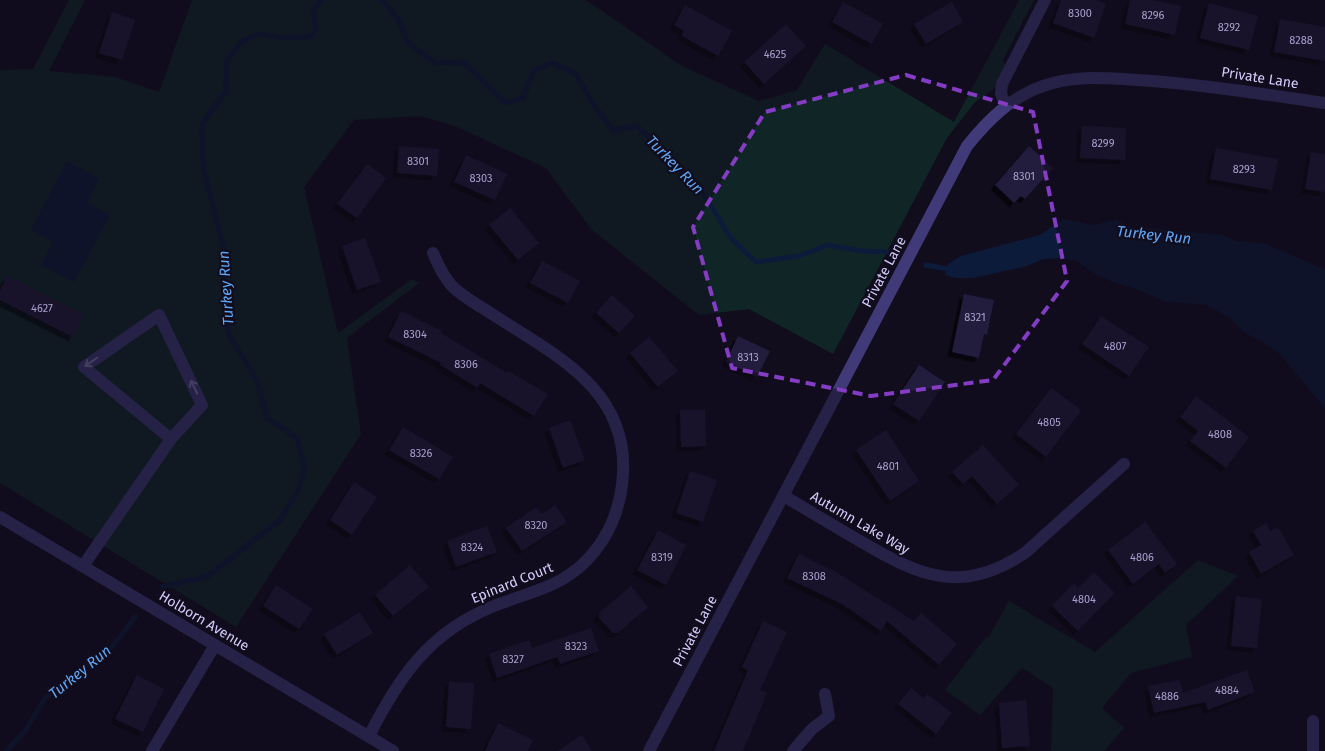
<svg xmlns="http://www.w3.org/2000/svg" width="1325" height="751" font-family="'Fira Sans',sans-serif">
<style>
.green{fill:#102626}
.water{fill:#0d1b3b}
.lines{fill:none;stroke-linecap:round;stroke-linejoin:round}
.stream{stroke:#0d1b3b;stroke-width:5}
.building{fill:#231a3d;filter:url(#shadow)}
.minor{stroke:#413a79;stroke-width:12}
.oneway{stroke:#837cb4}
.marked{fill:none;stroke:#843cc5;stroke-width:4;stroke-dasharray:10 6;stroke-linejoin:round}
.labels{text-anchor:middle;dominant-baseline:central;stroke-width:4.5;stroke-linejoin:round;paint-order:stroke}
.number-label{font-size:11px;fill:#a8a0cc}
.street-label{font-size:14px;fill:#d4ccfc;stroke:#110d1d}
.water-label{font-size:15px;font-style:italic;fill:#60a6f6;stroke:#110d1d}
</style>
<defs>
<filter id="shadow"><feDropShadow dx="-4.5" dy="4.5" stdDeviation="0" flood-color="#0009"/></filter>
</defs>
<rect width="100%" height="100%" fill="#110d1d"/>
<path class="green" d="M 69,0 L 85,0 L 49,71 L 115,77 L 159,92 L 192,0 L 586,0 L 682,66 L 759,101 L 797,90 L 825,44 L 954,122 L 1019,0 L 1034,0 L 1003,60 L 1012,76 L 975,102 L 947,138 L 833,354 L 749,309 L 699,315 L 591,229 L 546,168 L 455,126 L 420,116 L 354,120 L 304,187 L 338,333 L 412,279 L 419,283 L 347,338 L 361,434 L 236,627 L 0,483 L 0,70 L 33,69 Z
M 1198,560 L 1238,576 L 1186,625 L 1192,657 L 1131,673 L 1102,708 L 1124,728 L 1104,751 L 1051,751 L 1053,688 L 1022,668 L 980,715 L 945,690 L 986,637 L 988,638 L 1009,601 L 1095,652 Z"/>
<path class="water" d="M 67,161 L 99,179 L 87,203 L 110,215 L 74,282 L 41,265 L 53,242 L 31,230 Z
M 1063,219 L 1093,225 L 1116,220 L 1132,227 L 1221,235 L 1237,241 L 1266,244 L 1325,270 L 1325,408 L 1279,353 L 1262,341 L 1245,333 L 1230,318 L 1207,305 L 1164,301 L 1137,289 L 1115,283 L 1094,273 L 1077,261 L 1062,258 L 1043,259 L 1027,266 L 973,278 L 956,278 L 945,275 L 948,264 L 961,256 L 1040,235 Z"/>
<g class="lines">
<path class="stream" d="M 382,0 L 398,19 L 408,43 L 436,63 L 464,62 L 505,103 L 523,98 L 534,70 L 552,63 L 575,73 L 593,104 L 613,130 L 637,126 L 702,191 L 730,237 L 756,262 L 799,256 L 828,245 L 863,251 L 887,252
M 926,265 L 953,270
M 162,587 L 208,576 L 280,520 L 298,491 L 305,467 L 297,438 L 267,418 L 257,381 L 229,335 L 223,287 L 226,257 L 203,167 L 202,124 L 226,91 L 227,61 L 241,42 L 259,34 L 284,38 L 311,37 L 316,28 L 313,12 L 321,0
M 7,751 L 25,731 L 46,697 L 113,646 L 135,617"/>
</g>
<path class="building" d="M 1061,0 L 1096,0 L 1106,4 L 1094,38 L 1053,23 Z
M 1130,0 L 1152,0 L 1181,6 L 1175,35 L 1125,24 Z
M 843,2 L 883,24 L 872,44 L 832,22 Z
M 952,2 L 963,22 L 926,44 L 914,24 Z
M 1209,3 L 1258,16 L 1249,50 L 1200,38 Z
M 685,5 L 732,31 L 718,56 L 682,36 L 684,31 L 674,25 Z
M 112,12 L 135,20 L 122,60 L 99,53 Z
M 1280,19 L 1325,27 L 1325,61 L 1274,52 Z
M 786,24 L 806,46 L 764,84 L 744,62 Z
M 1082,126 L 1126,128 L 1125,160 L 1080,158 Z
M 399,146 L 439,149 L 437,176 L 397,173 Z
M 1029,146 L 1053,168 L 1025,199 L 1021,196 L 1014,203 L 995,185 Z
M 1216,148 L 1278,159 L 1272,190 L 1210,179 Z
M 1311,152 L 1325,154 L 1325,192 L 1305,189 Z
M 466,155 L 507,174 L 495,200 L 454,182 Z
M 367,164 L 386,178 L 357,218 L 337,204 Z
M 510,208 L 539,243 L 518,260 L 489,225 Z
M 365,238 L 381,282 L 357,290 L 342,246 Z
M 542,261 L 580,281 L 568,303 L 530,283 Z
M 7,276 L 84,315 L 73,337 L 0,300 L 0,291 Z
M 964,294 L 994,300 L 987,335 L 984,334 L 979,358 L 952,352 Z
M 612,295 L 635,316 L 619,333 L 596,313 Z
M 401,311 L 442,331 L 441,333 L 507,373 L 508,371 L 548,394 L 534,416 L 480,383 L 478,388 L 440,365 L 441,363 L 388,337 Z
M 1101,316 L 1149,347 L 1129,376 L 1082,344 Z
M 738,336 L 770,351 L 757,377 L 726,362 Z
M 649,337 L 678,371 L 658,387 L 630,353 Z
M 919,365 L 945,382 L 919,421 L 893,404 Z
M 1051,388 L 1081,410 L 1046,457 L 1016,434 Z
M 1196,396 L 1249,437 L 1226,468 L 1190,441 L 1198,431 L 1180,417 Z
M 680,410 L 705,410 L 706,446 L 681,447 Z
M 570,420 L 585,460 L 563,468 L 549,428 Z
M 403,427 L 453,457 L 439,479 L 389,450 Z
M 886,430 L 919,481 L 890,501 L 856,450 Z
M 983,445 L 1019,485 L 997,504 L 972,476 L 963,484 L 952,472 Z
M 690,471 L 717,480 L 703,522 L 676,513 Z
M 354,482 L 377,497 L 352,535 L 330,520 Z
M 555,505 L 567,522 L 522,551 L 506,528 L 536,507 L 542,514 Z
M 1145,522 L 1177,564 L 1165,573 L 1159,564 L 1133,584 L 1108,550 Z
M 1266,523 L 1270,531 L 1278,527 L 1294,555 L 1261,574 L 1249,552 L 1261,545 L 1253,531 Z
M 487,526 L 497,552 L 456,567 L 447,541 Z
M 658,530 L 686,545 L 666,585 L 637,570 Z
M 799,554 L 836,572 L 914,621 L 921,613 L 957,644 L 939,665 L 887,621 L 881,631 L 842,604 L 787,578 Z
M 410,565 L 429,587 L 393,616 L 375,595 Z
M 1094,572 L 1115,593 L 1078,631 L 1052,606 L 1074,583 L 1078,588 Z
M 276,585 L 313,609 L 299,629 L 263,606 Z
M 631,586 L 648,607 L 618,633 L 613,633 L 599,618 L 599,613 Z
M 1236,596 L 1262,599 L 1257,648 L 1231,646 Z
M 360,612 L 373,633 L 337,655 L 324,634 Z
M 763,621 L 787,632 L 760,690 L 767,693 L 743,751 L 714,751 L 748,670 L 742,667 Z
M 591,628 L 599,651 L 560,664 L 557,657 L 497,678 L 489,654 L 529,640 L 532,648 Z
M 1247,670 L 1255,692 L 1208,710 L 1205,702 L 1154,713 L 1148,686 L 1179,680 L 1183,693 Z
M 137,675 L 164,689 L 143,732 L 115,719 Z
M 449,682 L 474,683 L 471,729 L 446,727 Z
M 911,688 L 924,699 L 927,694 L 952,713 L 936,734 L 898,704 Z
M 1026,700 L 1030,746 L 1002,748 L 999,703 Z
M 498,723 L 533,740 L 528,751 L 485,751 Z
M 582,735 L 592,751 L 558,751 Z"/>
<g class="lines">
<path class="minor" d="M 1006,106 L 1001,94 L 1002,84 L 1045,0
M 784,496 C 809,511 834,526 860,541 C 919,576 963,596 1026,552 L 1124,464
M 0,517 L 393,751
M 83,566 L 171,439 L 202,405 L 159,315 L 84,367 L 171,439
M 1313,721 L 1313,751
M 369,736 C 399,677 429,632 494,606 C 526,593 559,588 585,562 C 609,538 621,508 623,474 C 628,388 553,354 492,314 C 478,305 463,297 452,286 C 443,276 438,265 433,253
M 152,751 L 215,645
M 649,751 L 967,146 C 988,120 1011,97 1043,86 C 1074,75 1105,78 1137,80 C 1200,84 1262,94 1325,103
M 793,751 L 812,729 L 829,716 L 825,694"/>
</g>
<defs><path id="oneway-shaft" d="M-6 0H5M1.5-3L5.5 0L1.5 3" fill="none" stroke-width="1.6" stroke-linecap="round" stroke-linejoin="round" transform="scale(1.25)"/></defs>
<g class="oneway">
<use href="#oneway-shaft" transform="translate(91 362) rotate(145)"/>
<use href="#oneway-shaft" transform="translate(194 387) rotate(-116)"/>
</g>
<path d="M0 0H1325V751H0ZM 906,75 L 1033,112 L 1067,281 L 993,380 L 871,396 L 732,368 L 693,227 L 765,112 Z" fill="#110d1d" fill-opacity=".55" fill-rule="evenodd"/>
<path class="marked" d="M 906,75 L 1033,112 L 1067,281 L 993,380 L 871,396 L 732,368 L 693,227 L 765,112 Z"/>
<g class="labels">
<g class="number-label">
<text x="1080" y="13">8300</text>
<text x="1153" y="15">8296</text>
<text x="1229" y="27">8292</text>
<text x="1301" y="40">8288</text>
<text x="775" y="54">4625</text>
<text x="1103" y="143">8299</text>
<text x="418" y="161">8301</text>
<text x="1244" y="169">8293</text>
<text x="1024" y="176">8301</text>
<text x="481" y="178">8303</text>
<text x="42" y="308">4627</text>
<text x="975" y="317">8321</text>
<text x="415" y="334">8304</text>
<text x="1115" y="346">4807</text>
<text x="748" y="357">8313</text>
<text x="466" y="364">8306</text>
<text x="1049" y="422">4805</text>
<text x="1220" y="434">4808</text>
<text x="421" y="453">8326</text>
<text x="888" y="466">4801</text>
<text x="536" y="525">8320</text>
<text x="472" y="547">8324</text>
<text x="662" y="557">8319</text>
<text x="1142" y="557">4806</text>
<text x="814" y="576">8308</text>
<text x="1084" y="599">4804</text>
<text x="576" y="646">8323</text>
<text x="513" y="659">8327</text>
<text x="1227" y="690">4884</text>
<text x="1167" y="696">4886</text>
</g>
<g class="street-label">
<text transform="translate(1260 78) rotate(9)">Private Lane</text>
<text transform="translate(884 272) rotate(-62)">Private Lane</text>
<text transform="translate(860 523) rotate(30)">Autumn Lake Way</text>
<text transform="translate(512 583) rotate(-22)">Epinard Court</text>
<text transform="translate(204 621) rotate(31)">Holborn Avenue</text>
<text transform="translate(695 631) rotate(-62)">Private Lane</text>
</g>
<g class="water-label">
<text transform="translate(675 165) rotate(46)">Turkey Run</text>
<text transform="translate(1154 235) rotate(6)">Turkey Run</text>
<text transform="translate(226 288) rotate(-94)">Turkey Run</text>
<text transform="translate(80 672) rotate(-39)">Turkey Run</text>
</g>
</g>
</svg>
